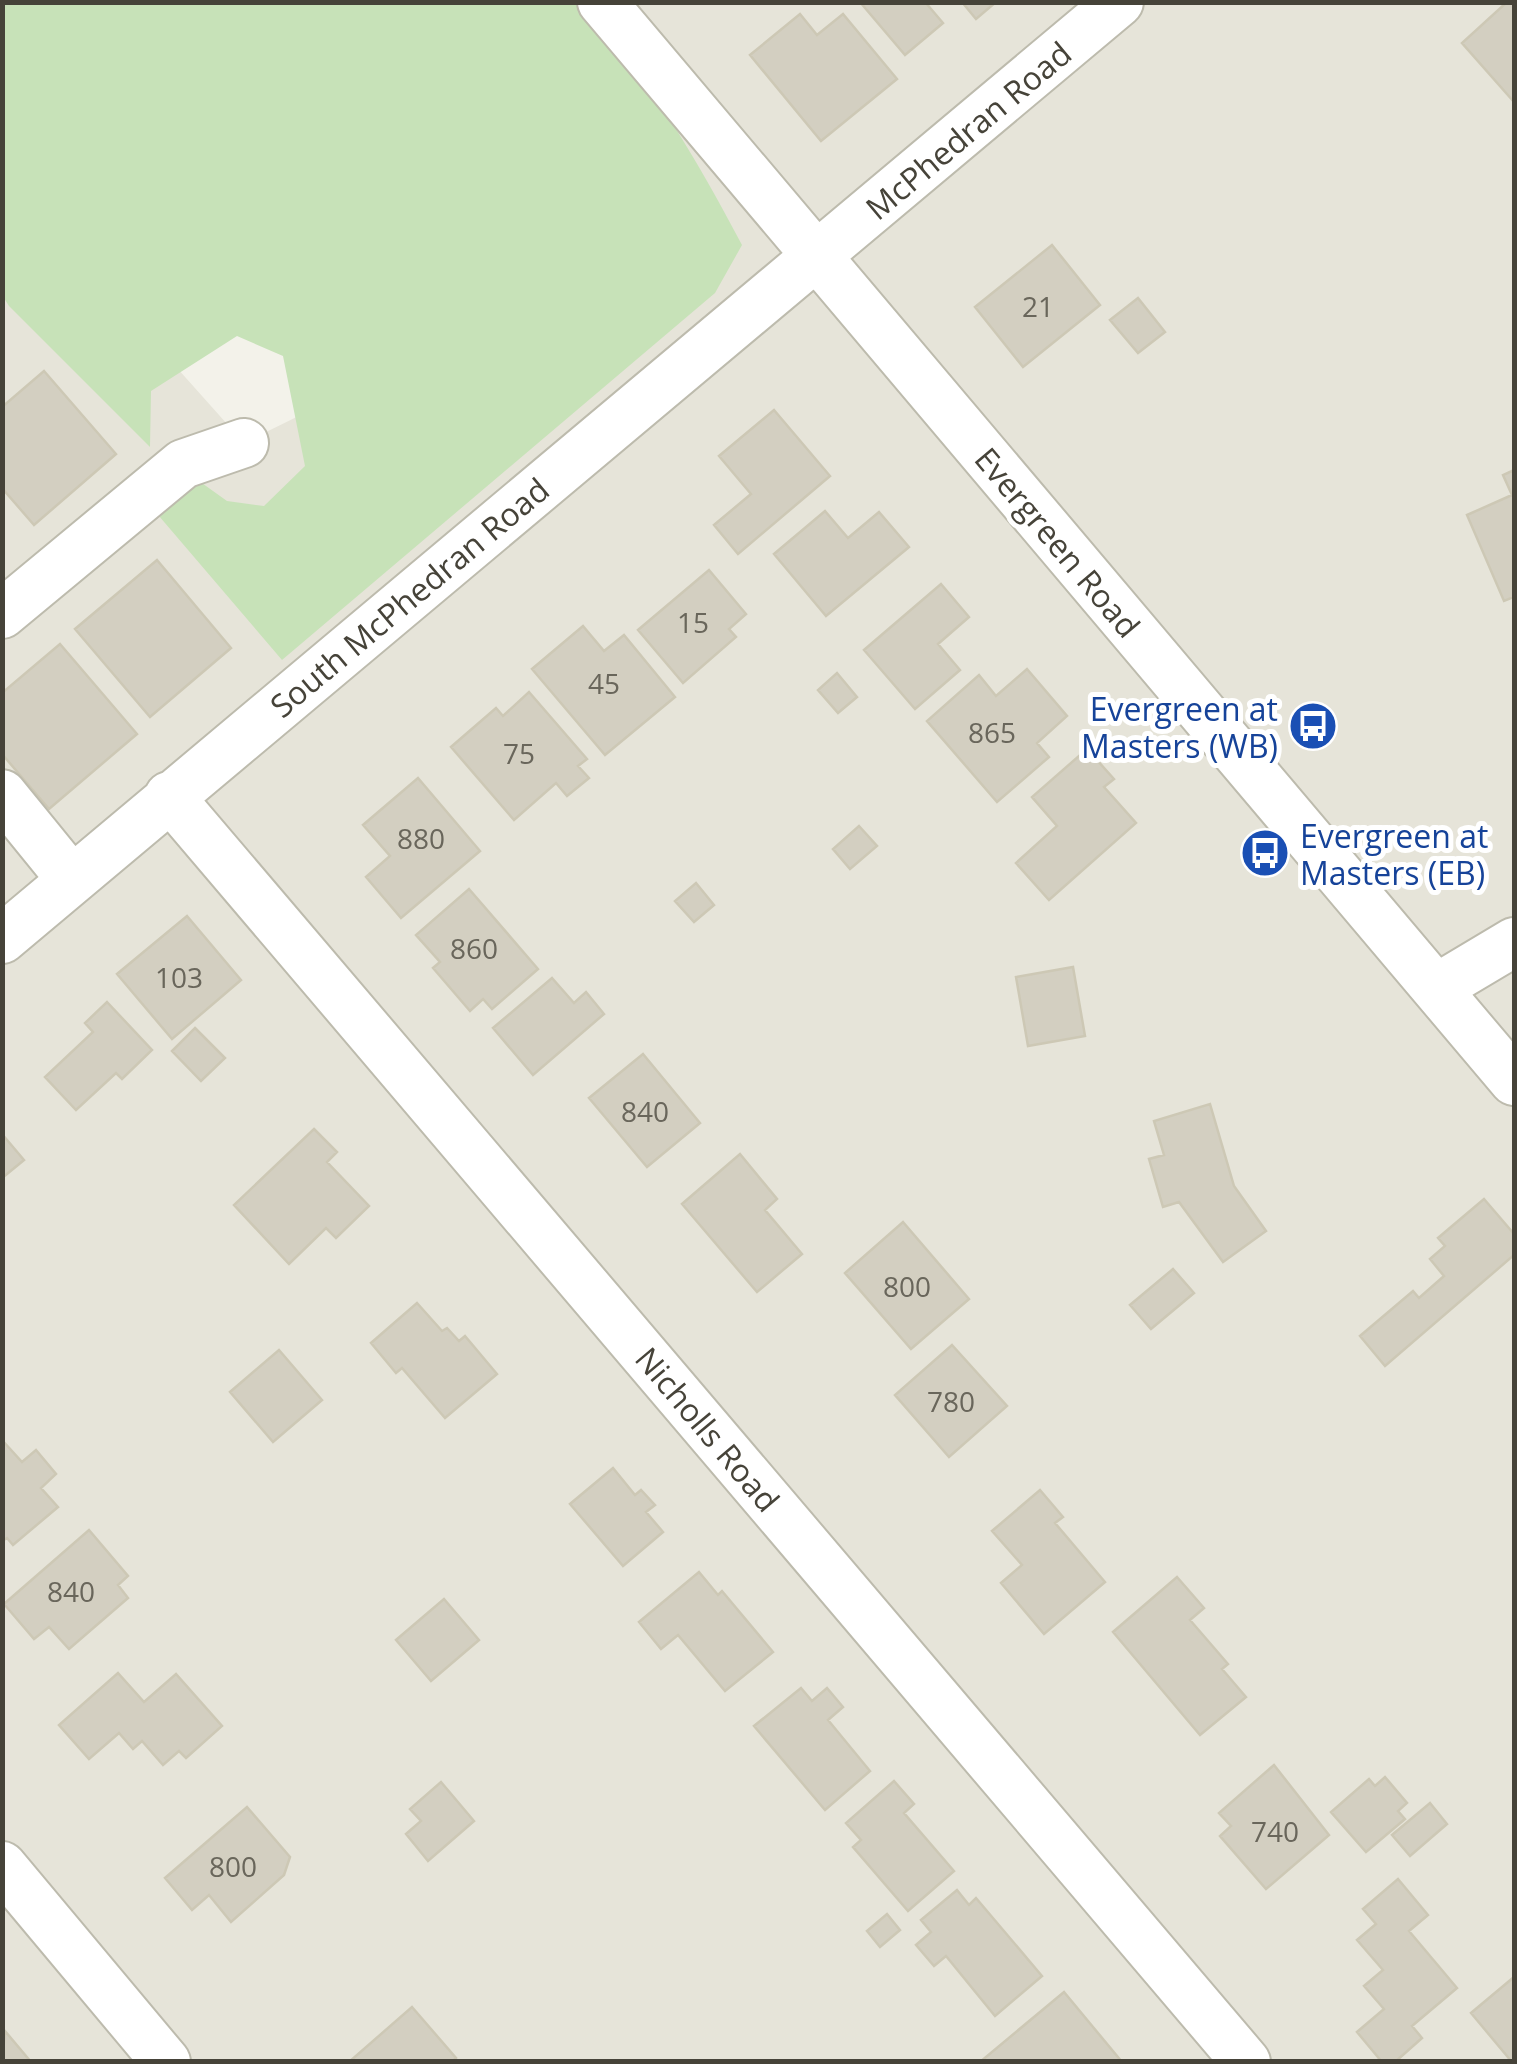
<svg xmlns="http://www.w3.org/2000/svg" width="1517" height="2064" font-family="'Open Sans',sans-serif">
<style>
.residential{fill:#e6e4d9}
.green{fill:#c7e2b8}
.building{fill:#d3cfc1;stroke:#cdc8b5;stroke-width:2.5}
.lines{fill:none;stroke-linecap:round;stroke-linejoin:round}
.minor-casing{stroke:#bdbbad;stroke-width:52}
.minor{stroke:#fff;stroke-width:48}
.labels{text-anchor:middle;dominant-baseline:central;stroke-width:10;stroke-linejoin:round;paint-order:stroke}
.number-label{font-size:28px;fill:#69665b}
.street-label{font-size:32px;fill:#464339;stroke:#fff}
.transit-label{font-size:32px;fill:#164399;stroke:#fff;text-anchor:end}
</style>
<rect width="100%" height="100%" fill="#f3f2ea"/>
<path class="residential" d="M 530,3 L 1514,3 L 1514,2061 L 3,2061 L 3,173 L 244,443 L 670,233 Z"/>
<path class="green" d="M 2,3 L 584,3 C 647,76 697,159 742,245 L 715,293 L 282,660 L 153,509 L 192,476 L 227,501 L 264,506 L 305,466 L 283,356 L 237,336 L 151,391 L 150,447 L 9,306 L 2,295 Z"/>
<path class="building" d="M 860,2 L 925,2 L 943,23 L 905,55 Z
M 962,2 L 996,2 L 976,19 Z
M 1507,2 L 1514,2 L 1514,102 L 1462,43 Z
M 800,14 L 817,35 L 843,14 L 897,79 L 821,141 L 750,55 Z
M 1052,245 L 1100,305 L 1023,367 L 975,307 Z
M 1138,298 L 1165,332 L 1138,353 L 1110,320 Z
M 44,371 L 116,454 L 34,525 L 2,488 L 2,407 Z
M 774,410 L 830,476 L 738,554 L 714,525 L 751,494 L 719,456 Z
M 1514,470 L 1514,597 L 1504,601 L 1467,515 L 1512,495 L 1503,475 Z
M 825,511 L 848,538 L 879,512 L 909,547 L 826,616 L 774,554 Z
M 157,560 L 231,648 L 150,717 L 75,629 Z
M 709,570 L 746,614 L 729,629 L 736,637 L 683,683 L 638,630 Z
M 941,584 L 969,617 L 938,644 L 960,670 L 915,709 L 864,650 Z
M 583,626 L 604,651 L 624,635 L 675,697 L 605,755 L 532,669 Z
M 60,644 L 137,734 L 49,809 L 2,754 L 2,693 Z
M 1027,669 L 1067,716 L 1037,743 L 1049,757 L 997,802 L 927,721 L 979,675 L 996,696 Z
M 837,673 L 857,697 L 838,713 L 818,690 Z
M 529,692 L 587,759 L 578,766 L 589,778 L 567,796 L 556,783 L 514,820 L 451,747 L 496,708 L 503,716 Z
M 1087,749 L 1114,779 L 1104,787 L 1136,823 L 1049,900 L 1016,863 L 1057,826 L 1032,797 Z
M 418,778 L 480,851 L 401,918 L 366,877 L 390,856 L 363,825 Z
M 859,826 L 877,846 L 850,869 L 833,849 Z
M 696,883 L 714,905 L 694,922 L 675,901 Z
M 469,889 L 538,969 L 492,1009 L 483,999 L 470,1011 L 433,968 L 440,962 L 416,935 Z
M 187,916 L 241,980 L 172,1039 L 117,974 Z
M 1073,967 L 1085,1036 L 1028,1046 L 1016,977 Z
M 552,978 L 574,1003 L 586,992 L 604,1014 L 533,1075 L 493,1028 Z
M 107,1002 L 152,1050 L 122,1079 L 116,1073 L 76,1110 L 45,1077 L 93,1032 L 85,1023 Z
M 195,1028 L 225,1058 L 201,1081 L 172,1051 Z
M 643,1054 L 700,1123 L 647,1167 L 589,1098 Z
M 1210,1104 L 1234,1186 L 1266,1231 L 1223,1262 L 1179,1202 L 1163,1207 L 1149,1159 L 1164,1155 L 1154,1121 Z
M 314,1129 L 337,1152 L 327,1162 L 369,1206 L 336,1238 L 326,1228 L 289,1264 L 234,1205 Z
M 2,1134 L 24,1160 L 2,1178 Z
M 740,1154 L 777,1199 L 765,1210 L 802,1254 L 757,1292 L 682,1204 Z
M 1484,1199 L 1514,1234 L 1514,1255 L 1385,1366 L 1360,1336 L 1413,1291 L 1419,1298 L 1444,1276 L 1430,1259 L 1445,1246 L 1438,1238 Z
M 903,1222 L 969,1299 L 911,1349 L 845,1273 Z
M 1173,1269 L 1194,1293 L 1151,1329 L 1130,1305 Z
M 417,1303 L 442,1331 L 447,1328 L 459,1341 L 465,1336 L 497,1374 L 445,1418 L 402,1368 L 396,1373 L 371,1343 Z
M 952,1345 L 1007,1406 L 949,1457 L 895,1395 Z
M 279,1350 L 322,1400 L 273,1442 L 230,1392 Z
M 2,1440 L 22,1462 L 36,1450 L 56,1474 L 41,1488 L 58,1507 L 13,1545 L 7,1538 L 2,1541 Z
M 613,1468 L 635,1495 L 641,1490 L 655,1505 L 646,1512 L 663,1532 L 623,1566 L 570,1504 Z
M 1040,1490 L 1063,1517 L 1055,1523 L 1105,1582 L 1044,1634 L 1001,1583 L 1022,1565 L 992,1531 Z
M 89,1530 L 128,1576 L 118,1585 L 128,1598 L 69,1649 L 49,1627 L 34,1639 L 4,1604 Z
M 699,1572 L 718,1595 L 722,1591 L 773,1652 L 725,1691 L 678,1635 L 661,1649 L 639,1622 Z
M 1177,1577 L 1204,1608 L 1190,1620 L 1228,1664 L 1222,1669 L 1246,1697 L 1200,1735 L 1113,1632 Z
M 444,1599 L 479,1640 L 431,1681 L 396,1640 Z
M 118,1673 L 144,1702 L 176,1674 L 222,1726 L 186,1758 L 179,1751 L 163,1765 L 142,1741 L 133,1749 L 119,1733 L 89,1759 L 59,1725 Z
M 801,1688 L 812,1701 L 827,1688 L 843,1707 L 828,1720 L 870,1771 L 825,1810 L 754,1726 Z
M 1274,1765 L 1329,1835 L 1266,1889 L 1220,1836 L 1231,1826 L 1219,1813 Z
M 1385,1777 L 1407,1803 L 1398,1811 L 1405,1819 L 1366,1852 L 1331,1812 L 1369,1779 L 1375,1786 Z
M 894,1781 L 914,1804 L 904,1813 L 954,1871 L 908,1911 L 853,1847 L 861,1840 L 846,1823 Z
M 441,1782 L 474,1821 L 428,1861 L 406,1834 L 421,1821 L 410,1809 Z
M 1430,1803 L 1447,1824 L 1410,1856 L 1392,1835 Z
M 247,1807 L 290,1857 L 284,1875 L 231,1922 L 209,1895 L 192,1910 L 165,1878 Z
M 1398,1879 L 1428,1915 L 1409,1931 L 1457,1988 L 1412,2026 L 1422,2038 L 1395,2062 L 1382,2062 L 1357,2032 L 1384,2009 L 1364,1986 L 1383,1970 L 1357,1940 L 1376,1924 L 1363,1909 Z
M 957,1890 L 969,1905 L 976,1898 L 1042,1976 L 995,2016 L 946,1956 L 934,1966 L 916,1945 L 931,1932 L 921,1920 Z
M 887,1914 L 900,1930 L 880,1947 L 867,1931 Z
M 1514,1977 L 1514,2062 L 1512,2062 L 1471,2013 Z
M 1064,1992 L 1122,2062 L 980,2062 Z
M 412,2007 L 456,2058 L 452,2062 L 349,2062 Z
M 5,2031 L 31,2062 L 2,2062 Z"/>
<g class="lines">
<g class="minor-casing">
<path id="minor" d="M 602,2 L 1514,1081
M 2,614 L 183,464 L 244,443
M 2,794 L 72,880
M 169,796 L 1246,2062
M 2,939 L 1119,2
M 1437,988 L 1514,942
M 2,1866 L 166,2062"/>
</g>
<use href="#minor" class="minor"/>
</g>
<defs>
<g id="bus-disc" transform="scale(2.5)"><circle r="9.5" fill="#1a4fb4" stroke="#fff"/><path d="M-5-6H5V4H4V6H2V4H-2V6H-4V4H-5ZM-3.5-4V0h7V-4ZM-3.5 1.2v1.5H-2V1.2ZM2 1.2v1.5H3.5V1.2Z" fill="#fff"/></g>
</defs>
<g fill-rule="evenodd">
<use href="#bus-disc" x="1313" y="726"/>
<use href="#bus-disc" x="1265" y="853"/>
</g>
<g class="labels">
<g class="number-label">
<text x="1038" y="306">21</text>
<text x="693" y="622">15</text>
<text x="604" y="683">45</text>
<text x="992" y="732">865</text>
<text x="519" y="753">75</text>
<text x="421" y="838">880</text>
<text x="474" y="948">860</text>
<text x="179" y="977">103</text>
<text x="645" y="1111">840</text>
<text x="907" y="1286">800</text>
<text x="951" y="1401">780</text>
<text x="71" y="1591">840</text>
<text x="1275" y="1831">740</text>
<text x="233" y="1866">800</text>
</g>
<g class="street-label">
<text transform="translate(968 130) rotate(-40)">McPhedran Road</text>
<text transform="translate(1058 542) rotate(50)">Evergreen Road</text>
<text transform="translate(409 597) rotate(-40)">South McPhedran Road</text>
<text transform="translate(708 1429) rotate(50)">Nicholls Road</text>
</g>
<g class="transit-label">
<text x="1278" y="708">Evergreen at<tspan x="1278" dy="37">Masters (WB)</tspan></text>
<text x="1300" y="835" text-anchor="start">Evergreen at<tspan x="1300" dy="37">Masters (EB)</tspan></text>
</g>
</g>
<rect width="1517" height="2064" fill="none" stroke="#464339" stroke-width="10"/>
</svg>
